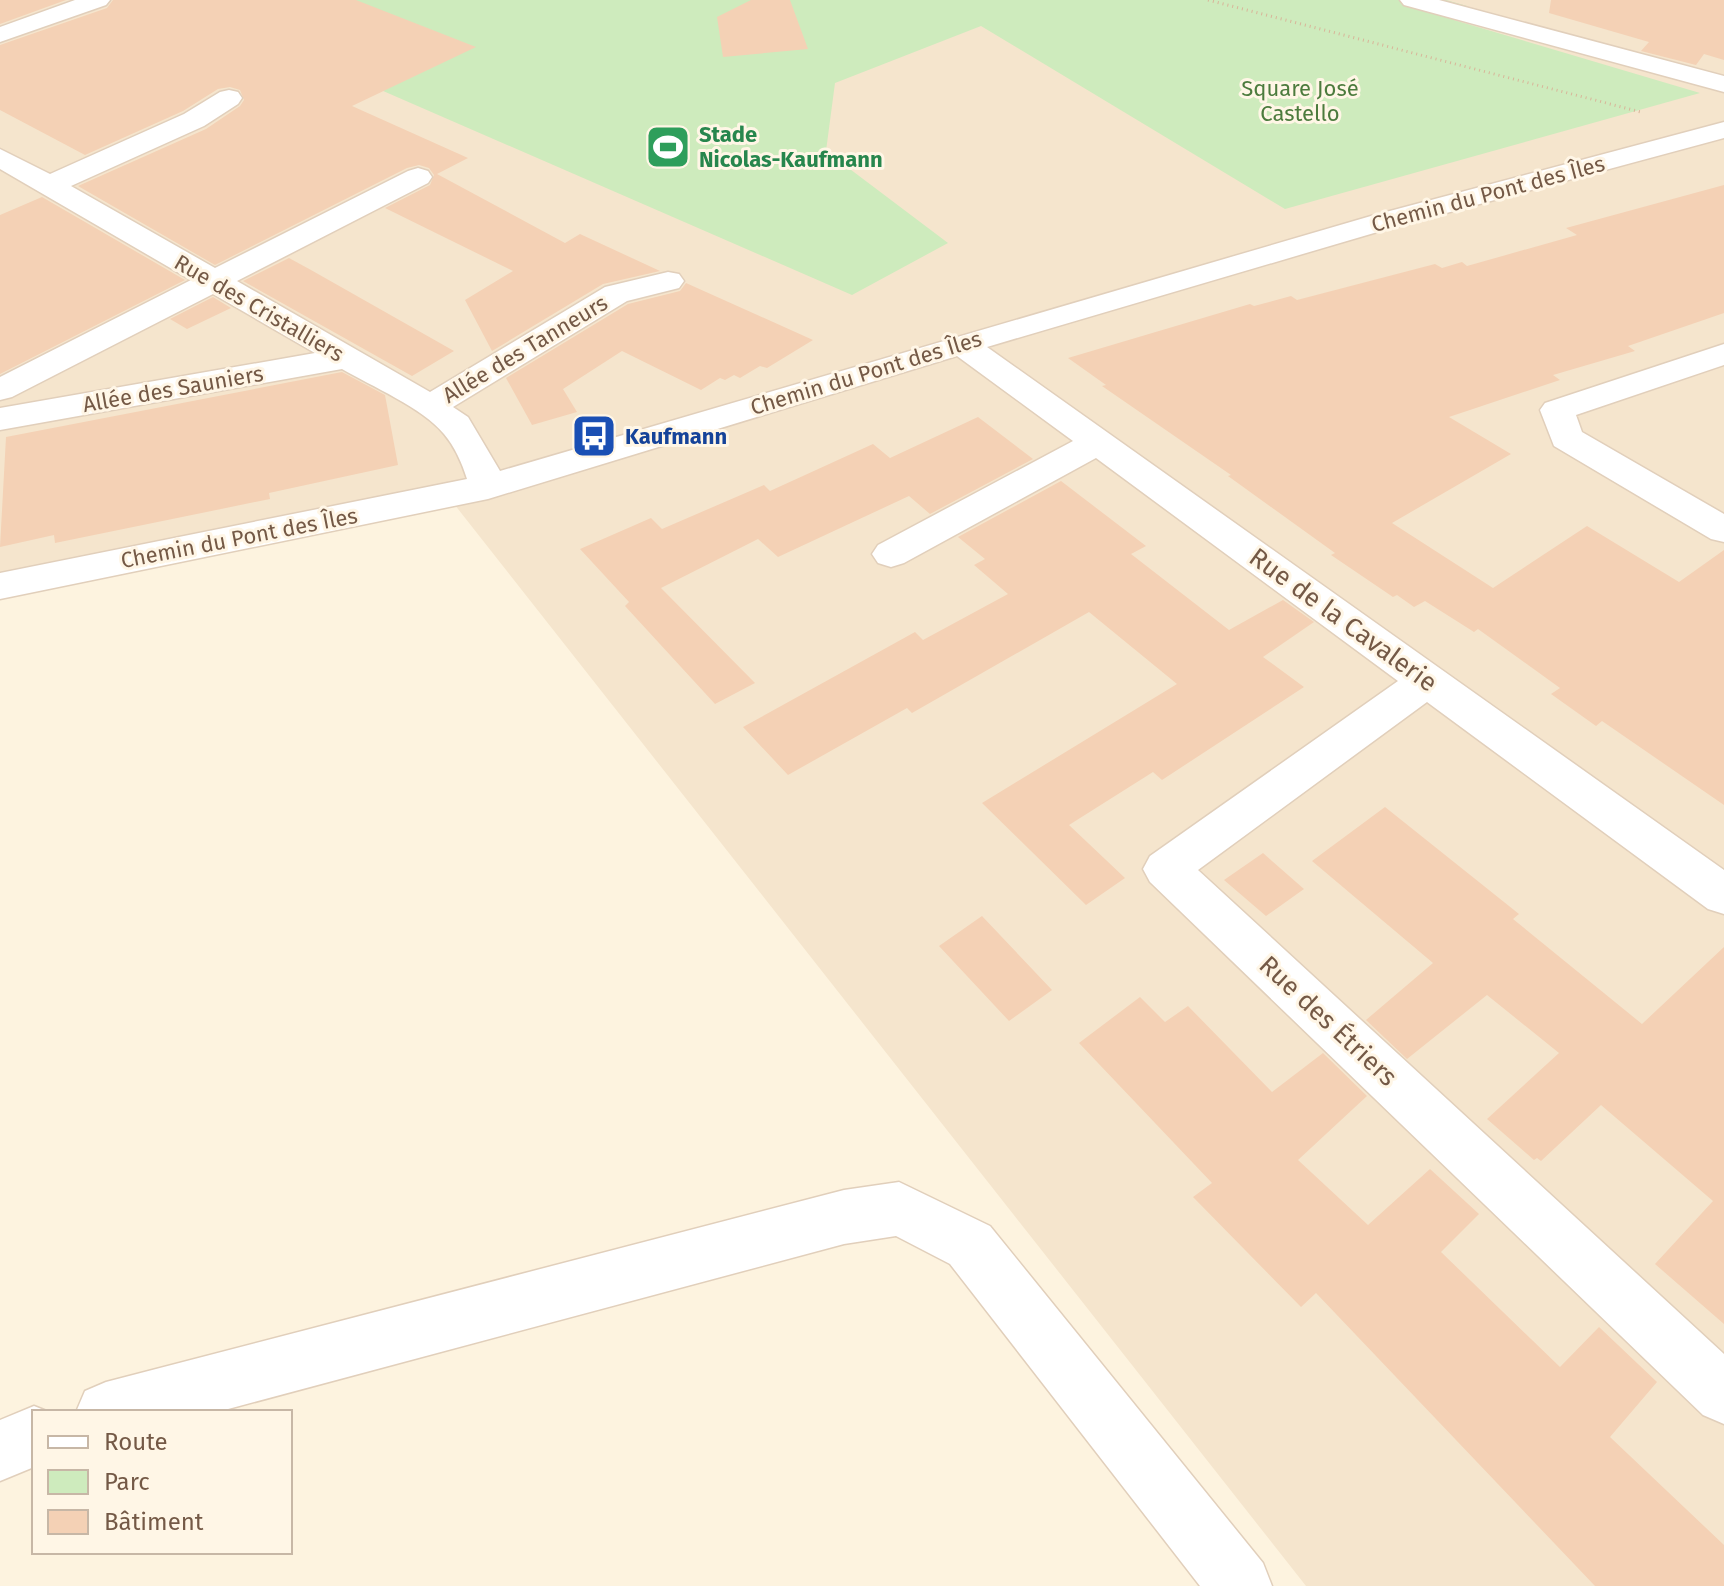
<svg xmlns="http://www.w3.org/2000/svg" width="1724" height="1586" font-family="'Fira Sans',sans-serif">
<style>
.residential{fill:#f5e5cd}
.green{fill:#ceebbd}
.building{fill:#f4d1b5}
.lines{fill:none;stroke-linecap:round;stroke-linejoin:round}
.minor-casing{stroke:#e1cfbb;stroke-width:3}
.path{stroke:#d8b599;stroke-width:3;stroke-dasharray:1 4;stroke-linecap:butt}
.minor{fill:#fff;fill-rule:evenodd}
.labels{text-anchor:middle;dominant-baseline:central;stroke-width:6;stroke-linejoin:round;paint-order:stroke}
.far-park-label{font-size:22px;fill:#4c7b3d;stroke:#fff6e6}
.far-leisure-label{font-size:22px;font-weight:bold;fill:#27864d;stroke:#fff6e6;text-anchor:start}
.far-street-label{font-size:22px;fill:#745946;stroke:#fff6e6}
.far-transit-label{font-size:22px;font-weight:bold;fill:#164399;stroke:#fff6e6;text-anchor:start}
.street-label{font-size:26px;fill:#745946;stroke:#fff6e6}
</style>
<rect width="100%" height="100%" fill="#fdf3df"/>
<path class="residential" d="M 0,0 L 1724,0 L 1724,1586 L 1306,1586 L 447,495 L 0,575 Z"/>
<path class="green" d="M 174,0 L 1446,0 L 1467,6 L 1454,20 L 1700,93 L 1285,209 L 981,26 L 835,83 L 826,151 L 948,243 L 852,295 Z"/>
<path class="building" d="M 0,0 L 66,0 L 0,24 Z
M 113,0 L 356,0 L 476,47 L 352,106 L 468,158 L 437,174 L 565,243 L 580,234 L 660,271 L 603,284 L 492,351 L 465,300 L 513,271 L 385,208 L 430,185 L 434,175 L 429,168 L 419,165 L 407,168 L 215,265 L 78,186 L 206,129 L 240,106 L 244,100 L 240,90 L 230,87 L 218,89 L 183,111 L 85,155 L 0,110 L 0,45 L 107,8 Z
M 751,0 L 790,0 L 808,49 L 723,57 L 717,17 Z
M 1551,0 L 1724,0 L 1724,60 L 1704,54 L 1696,65 L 1641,51 L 1649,42 L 1549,13 Z
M 1724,185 L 1724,313 L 1628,346 L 1635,351 L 1553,375 L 1560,380 L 1449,417 L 1511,454 L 1392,523 L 1493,588 L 1587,526 L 1679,582 L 1724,550 L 1724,805 L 1602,721 L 1596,726 L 1551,694 L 1560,688 L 1478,629 L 1474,632 L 1425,601 L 1414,607 L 1397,595 L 1393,597 L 1331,555 L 1335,553 L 1228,476 L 1231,475 L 1102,386 L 1106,385 L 1068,358 L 1250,304 L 1254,306 L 1291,296 L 1297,300 L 1435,264 L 1442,268 L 1462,262 L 1467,266 L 1577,235 L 1566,228 Z
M 42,197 L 185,280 L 0,374 L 0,215 Z
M 289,258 L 311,270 L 454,351 L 412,376 L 243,281 Z
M 686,283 L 813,340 L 767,368 L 760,366 L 740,378 L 734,375 L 725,380 L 720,378 L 701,390 L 622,351 L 563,389 L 577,412 L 532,425 L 506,378 L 628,304 L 680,291 Z
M 213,297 L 231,308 L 187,329 L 170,319 Z
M 342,372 L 385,395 L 398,465 L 269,493 L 270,499 L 55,543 L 54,535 L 0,547 L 6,437 Z
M 978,417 L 1033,459 L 930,514 L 909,496 L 778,557 L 758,539 L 661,588 L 755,683 L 715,704 L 625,606 L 629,602 L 580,549 L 651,518 L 662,529 L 764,485 L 770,491 L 873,444 L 890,458 Z
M 1061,481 L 1146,546 L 1131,554 L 1229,630 L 1283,600 L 1314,622 L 1263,657 L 1304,687 L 1162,780 L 1153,772 L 1069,825 L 1125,878 L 1086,905 L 982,803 L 1177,684 L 1089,612 L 912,713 L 907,708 L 788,775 L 743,727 L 915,632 L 923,640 L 1008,594 L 974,565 L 985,559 L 958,537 Z
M 1385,807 L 1519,914 L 1513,919 L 1642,1024 L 1724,947 L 1724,1324 L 1655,1264 L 1713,1201 L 1601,1105 L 1541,1161 L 1537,1158 L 1534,1160 L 1487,1119 L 1559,1053 L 1487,995 L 1407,1059 L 1366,1020 L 1433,963 L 1312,861 Z
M 1263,853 L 1304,889 L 1266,916 L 1224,880 Z
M 982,916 L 1052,990 L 1009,1021 L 939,946 Z
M 1140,997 L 1165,1022 L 1188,1006 L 1272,1092 L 1323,1053 L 1367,1096 L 1298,1160 L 1368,1225 L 1430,1169 L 1479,1214 L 1441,1252 L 1560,1367 L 1599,1327 L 1657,1382 L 1610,1437 L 1724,1545 L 1724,1586 L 1595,1586 L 1316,1293 L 1301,1307 L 1193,1197 L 1212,1183 L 1079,1043 Z"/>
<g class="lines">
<g class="minor-casing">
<path id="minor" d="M 75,0 L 110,0 L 106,5 L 0,42 L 0,27 Z
M 1400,0 L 1439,0 L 1724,76 L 1724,92 L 1404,5 Z
M 229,90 L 238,92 L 242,98 L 238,104 L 204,126 L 71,186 L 215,268 L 408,171 L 418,168 L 428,171 L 432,177 L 428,183 L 237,281 L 430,392 L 605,287 L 668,272 L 679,274 L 684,281 L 679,288 L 627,301 L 453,407 L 468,417 L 500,471 L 1371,216 L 1724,122 L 1724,138 L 1391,228 L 987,347 L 1724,870 L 1724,914 L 1708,909 L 1427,702 L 1198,870 L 1724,1354 L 1724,1424 L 1703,1415 L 1150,882 L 1143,869 L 1150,856 L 1398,681 L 1096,458 L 904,563 L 891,567 L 878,563 L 872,554 L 878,545 L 1073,441 L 957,356 L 488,499 L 0,599 L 0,573 L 467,479 C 462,463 455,447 444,434 C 423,408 371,386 342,369 L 0,430 L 0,408 L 315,353 L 213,294 L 12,397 L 0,400 L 0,377 L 191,280 L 0,169 L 0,149 L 50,174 L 184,114 L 220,92 Z
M 1724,344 L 1724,365 L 1576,415 L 1582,432 L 1724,514 L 1724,542 L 1711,539 L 1554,446 L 1540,410 L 1545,403 Z
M 899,1182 L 990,1226 L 1263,1563 L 1272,1586 L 1200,1586 L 950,1264 L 896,1236 L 844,1244 L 217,1412 L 76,1412 L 85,1391 L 106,1382 L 844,1190 Z
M 34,1406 L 49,1412 L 34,1412 L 34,1467 L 0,1481 L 0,1420 Z"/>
</g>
<path class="path" d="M 1208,0 L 1641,112"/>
<use href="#minor" class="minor"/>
</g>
<defs>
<g id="stadium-square" transform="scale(2.3)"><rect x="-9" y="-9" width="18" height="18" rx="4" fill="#2e9e5b" stroke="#fff6e6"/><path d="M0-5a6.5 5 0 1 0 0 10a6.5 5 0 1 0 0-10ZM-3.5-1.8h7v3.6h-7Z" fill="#fff"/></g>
<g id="bus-square" transform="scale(2.3)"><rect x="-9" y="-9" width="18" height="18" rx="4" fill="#1a4fb4" stroke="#fff6e6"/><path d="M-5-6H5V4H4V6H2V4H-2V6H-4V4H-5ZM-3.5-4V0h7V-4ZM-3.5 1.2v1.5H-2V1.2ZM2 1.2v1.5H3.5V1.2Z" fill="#fff"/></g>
</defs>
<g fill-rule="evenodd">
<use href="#stadium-square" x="668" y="147"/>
<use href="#bus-square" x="594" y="436"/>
</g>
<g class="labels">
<g class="far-park-label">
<text x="1300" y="88">Square José<tspan x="1300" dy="25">Castello</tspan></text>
</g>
<g class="far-leisure-label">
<text x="699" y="134">Stade<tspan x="699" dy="25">Nicolas-Kaufmann</tspan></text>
</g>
<g class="far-street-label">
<text transform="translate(1488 194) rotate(-15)">Chemin du Pont des Îles</text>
<text transform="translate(259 308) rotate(30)">Rue des Cristalliers</text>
<text transform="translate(525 349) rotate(-31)">Allée des Tanneurs</text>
<text transform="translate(866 373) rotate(-17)">Chemin du Pont des Îles</text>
<text transform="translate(173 389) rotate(-10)">Allée des Sauniers</text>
<text transform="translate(239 538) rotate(-11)">Chemin du Pont des Îles</text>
</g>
<g class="far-transit-label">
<text x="625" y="436">Kaufmann</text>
</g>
<g class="street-label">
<text transform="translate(1343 620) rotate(36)">Rue de la Cavalerie</text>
<text transform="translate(1328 1021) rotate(43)">Rue des Étriers</text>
</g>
</g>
<rect x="32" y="1410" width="260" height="144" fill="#fff6e6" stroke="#c7b7a6" stroke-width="2"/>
<rect x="48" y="1436" width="40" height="12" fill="#ffffff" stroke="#c7b7a6" stroke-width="2"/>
<text x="104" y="1450" font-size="24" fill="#745946">Route</text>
<rect x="48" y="1470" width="40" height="24" fill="#ceebbd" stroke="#c7b7a6" stroke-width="2"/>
<text x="104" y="1490" font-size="24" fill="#745946">Parc</text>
<rect x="48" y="1510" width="40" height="24" fill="#f4d1b5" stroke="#c7b7a6" stroke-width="2"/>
<text x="104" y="1530" font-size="24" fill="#745946">Bâtiment</text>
</svg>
